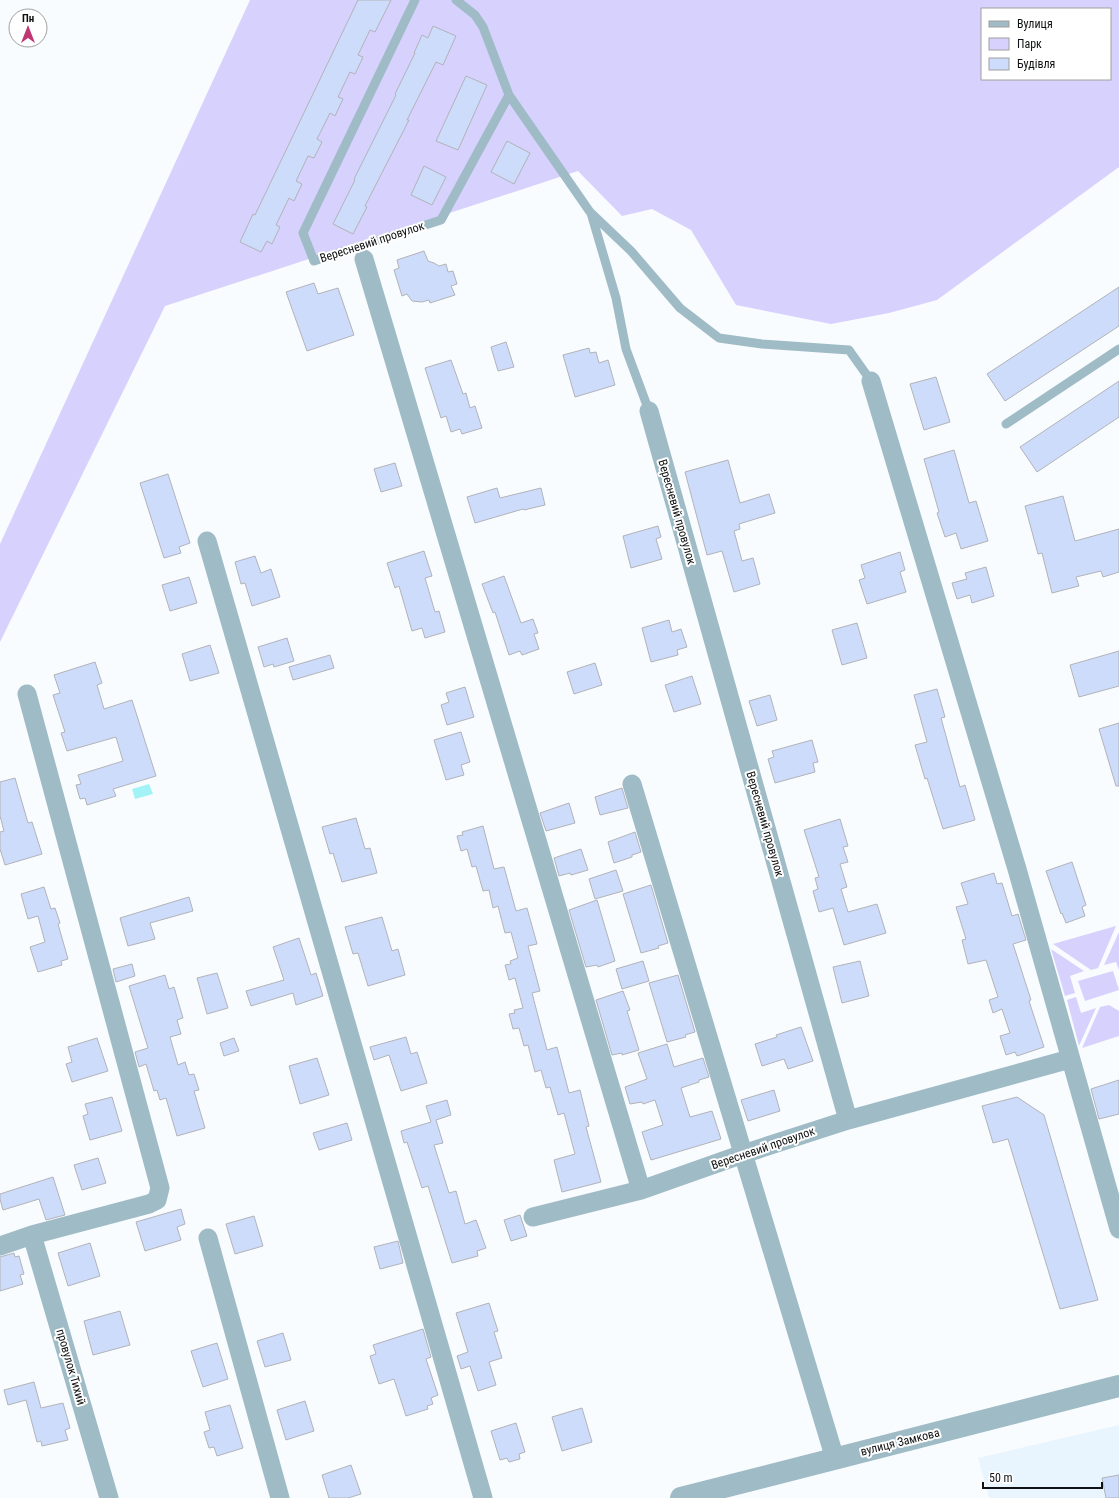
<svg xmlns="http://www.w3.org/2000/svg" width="1119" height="1498" font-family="'Roboto Condensed',sans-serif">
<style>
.built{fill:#e9f5fe}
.green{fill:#d6d1fd;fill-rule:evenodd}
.water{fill:#a3f3f6}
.building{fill:#cedcfc;stroke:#b1b3b8}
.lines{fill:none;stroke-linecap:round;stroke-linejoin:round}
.service{stroke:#9ebbc6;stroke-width:9}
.minor{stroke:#9ebbc6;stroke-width:19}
.tertiary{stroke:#9ebbc6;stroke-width:22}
.labels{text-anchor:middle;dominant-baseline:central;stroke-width:4;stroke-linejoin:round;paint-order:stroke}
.street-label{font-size:12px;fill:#0f1112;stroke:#fff}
</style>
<rect width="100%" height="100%" fill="#f9fcfe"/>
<path class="built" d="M 1119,1425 L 1119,1498 L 989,1498 L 978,1458 Z"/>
<path class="green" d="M 250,0 L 1119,0 L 1119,167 L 937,300 L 889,313 L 831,324 L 736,305 L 691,230 L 652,209 L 622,216 L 578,171 L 165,306 L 0,642 L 0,544 ZM 982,9 L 1110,9 L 1110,79 L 982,79 Z
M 1116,926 L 1098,968 L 1091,970 L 1053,944 Z
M 1119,932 L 1119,970 L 1116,962 L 1104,965 Z
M 1051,949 L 1084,971 L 1070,976 L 1075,993 L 1065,996 Z
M 1113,971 L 1119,990 L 1085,1001 L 1078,981 Z
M 1076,997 L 1081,1013 L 1096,1008 L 1079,1046 L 1067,1000 Z
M 1109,1005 L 1119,1011 L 1119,1036 L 1082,1048 L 1100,1007 Z"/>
<path class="water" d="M 149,784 L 153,794 L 135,799 L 132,789 Z"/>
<path class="building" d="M 358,0 L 391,0 L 375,32 L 370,30 L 358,55 L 363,57 L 355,74 L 350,72 L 338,97 L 343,99 L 335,116 L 330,113 L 317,139 L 322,142 L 314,158 L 308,156 L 296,181 L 302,184 L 294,201 L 289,198 L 276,225 L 280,227 L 272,244 L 267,241 L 261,252 L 240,242 L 253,214 L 255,215 Z
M 433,26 L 456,36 L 443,65 L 436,62 L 407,120 L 409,120 L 365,206 L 367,207 L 353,234 L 333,224 L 355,180 L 354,179 L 396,95 L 395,94 L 415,53 L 414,53 L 422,35 L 428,38 Z
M 466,76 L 487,85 L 458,150 L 436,141 Z
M 507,141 L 530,153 L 514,184 L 491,172 Z
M 424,166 L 446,177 L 432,205 L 411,195 Z
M 424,251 L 428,261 L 434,263 L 439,266 L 446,264 L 448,272 L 453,271 L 457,284 L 451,286 L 455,295 L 430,303 L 429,300 L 422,302 L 412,301 L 407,294 L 402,296 L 394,270 L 399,268 L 397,260 Z
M 314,283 L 318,294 L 338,288 L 354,335 L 307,351 L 286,292 Z
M 1119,287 L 1119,326 L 1005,401 L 987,374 Z
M 506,342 L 514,367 L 498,371 L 491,347 Z
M 589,348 L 590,353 L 596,352 L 599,363 L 608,360 L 615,385 L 575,397 L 563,355 Z
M 451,360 L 463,394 L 466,393 L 470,408 L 475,406 L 482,428 L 462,434 L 460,429 L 451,432 L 446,416 L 441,418 L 425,368 Z
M 936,377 L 950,422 L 924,430 L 910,384 Z
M 1119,381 L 1119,417 L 1037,472 L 1020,447 Z
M 954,450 L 969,503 L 976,501 L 988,541 L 961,549 L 956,533 L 945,537 L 937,513 L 939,512 L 924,459 Z
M 728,460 L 740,503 L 769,494 L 775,513 L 739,524 L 740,529 L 734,531 L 742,561 L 753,558 L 760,584 L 734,592 L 722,551 L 707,555 L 685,472 Z
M 395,463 L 402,486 L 381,492 L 374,469 Z
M 168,474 L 190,543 L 179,547 L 181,553 L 164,558 L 140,483 Z
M 497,488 L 500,498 L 541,488 L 545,505 L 524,510 L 523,509 L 475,523 L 467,497 Z
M 1063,496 L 1075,541 L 1119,529 L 1119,572 L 1103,577 L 1101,571 L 1076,577 L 1079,586 L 1052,593 L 1042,553 L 1038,554 L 1025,506 Z
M 658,526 L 661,537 L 656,539 L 662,559 L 631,568 L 623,536 Z
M 424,551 L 432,576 L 425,578 L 435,612 L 439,611 L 445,632 L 425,638 L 422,628 L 412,631 L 399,586 L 395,588 L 387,563 Z
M 900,552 L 905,570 L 900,572 L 906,592 L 867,604 L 859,580 L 865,578 L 861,565 Z
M 255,556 L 261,573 L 271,569 L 280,597 L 252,606 L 245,583 L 241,584 L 235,562 Z
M 986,567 L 994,596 L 972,603 L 970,595 L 957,599 L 952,583 L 967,579 L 965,573 Z
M 504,576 L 521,623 L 533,619 L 538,633 L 534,634 L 539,649 L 522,655 L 520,651 L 509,655 L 495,612 L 493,613 L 482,584 Z
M 189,577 L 197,603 L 170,611 L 162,585 Z
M 669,620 L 672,632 L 681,629 L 687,647 L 677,650 L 678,655 L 651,662 L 642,628 Z
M 857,623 L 867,658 L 842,665 L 832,630 Z
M 287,638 L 294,661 L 274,667 L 273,664 L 264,667 L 258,647 Z
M 210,645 L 219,673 L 190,681 L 182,654 Z
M 1119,651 L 1119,686 L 1079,697 L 1070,665 Z
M 330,655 L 334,668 L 293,680 L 289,667 Z
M 95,662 L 102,683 L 97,685 L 104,709 L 132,700 L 156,776 L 113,789 L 116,796 L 87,805 L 85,798 L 80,799 L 76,785 L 81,784 L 78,775 L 123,761 L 116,737 L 67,751 L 61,733 L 65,732 L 53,695 L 60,693 L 54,675 Z
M 595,663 L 602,685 L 574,694 L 567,672 Z
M 692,676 L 701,704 L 674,712 L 665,685 Z
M 465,687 L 474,717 L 447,725 L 441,705 L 449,702 L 446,693 Z
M 937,689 L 945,717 L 941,718 L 960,787 L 965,785 L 975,820 L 943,829 L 927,778 L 925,779 L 915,745 L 927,742 L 914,695 Z
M 770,695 L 777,720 L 757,726 L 749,701 Z
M 1119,723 L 1119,786 L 1116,786 L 1099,729 Z
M 461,732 L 470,762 L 461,765 L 464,775 L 446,780 L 434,740 Z
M 812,740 L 818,762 L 813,763 L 815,772 L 775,783 L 768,759 L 774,757 L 772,751 Z
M 15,778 L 28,823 L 32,822 L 42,854 L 5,865 L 0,849 L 0,832 L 4,831 L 0,816 L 0,782 Z
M 622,788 L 628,808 L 600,815 L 595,797 Z
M 569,803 L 575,823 L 546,831 L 540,813 Z
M 356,818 L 365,849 L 370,848 L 377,873 L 342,882 L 333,853 L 330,854 L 322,827 Z
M 840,819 L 848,846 L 843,847 L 848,862 L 840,864 L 847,887 L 841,889 L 848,912 L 877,904 L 886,933 L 844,945 L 833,908 L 819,912 L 813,891 L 818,889 L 815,878 L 819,877 L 804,830 Z
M 483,826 L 494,869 L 504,867 L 516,911 L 527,908 L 537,944 L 528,946 L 540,991 L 532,993 L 547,1050 L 557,1047 L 569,1093 L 580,1090 L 589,1126 L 586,1127 L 601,1182 L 562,1192 L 554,1160 L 575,1154 L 564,1113 L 558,1115 L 550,1087 L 546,1088 L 541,1070 L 535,1072 L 528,1045 L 524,1046 L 519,1028 L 513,1029 L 509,1014 L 515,1013 L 514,1010 L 523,1008 L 515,978 L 509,980 L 505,965 L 511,964 L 510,961 L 518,958 L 511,932 L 505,933 L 498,906 L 493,908 L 489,890 L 483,891 L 476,866 L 472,867 L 467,849 L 461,851 L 457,836 L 463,835 L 462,832 Z
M 635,832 L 641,852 L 632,855 L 632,857 L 614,863 L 608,842 Z
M 581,849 L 588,870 L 571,875 L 570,873 L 559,876 L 554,858 Z
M 1072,862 L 1086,905 L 1082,907 L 1085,916 L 1066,923 L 1062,913 L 1061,914 L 1046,871 Z
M 616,870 L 623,891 L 595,899 L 589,879 Z
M 994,873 L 997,884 L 1002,883 L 1012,916 L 1018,914 L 1026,940 L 1013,944 L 1031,1000 L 1029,1001 L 1044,1047 L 1017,1056 L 1015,1052 L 1006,1055 L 1000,1036 L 1010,1033 L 1002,1009 L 993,1013 L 989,1000 L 998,997 L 986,960 L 968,964 L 962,940 L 966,939 L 956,907 L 968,904 L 961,883 Z
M 651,885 L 668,943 L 658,946 L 659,948 L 641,953 L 623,894 Z
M 44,887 L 51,909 L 55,908 L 60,923 L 58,924 L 68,959 L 61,961 L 62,965 L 38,972 L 30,947 L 45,942 L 38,916 L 28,919 L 21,894 Z
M 189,897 L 193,911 L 150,923 L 155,939 L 128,946 L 120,918 Z
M 597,900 L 615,961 L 598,967 L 597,965 L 586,967 L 569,910 Z
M 382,917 L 392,951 L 398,949 L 405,975 L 368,986 L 358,953 L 353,954 L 345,927 Z
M 299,938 L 311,975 L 316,973 L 323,996 L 296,1005 L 293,993 L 251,1006 L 246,991 L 284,980 L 273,947 Z
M 643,961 L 649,981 L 622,989 L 616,969 Z
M 860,961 L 869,996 L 842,1003 L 833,967 Z
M 132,964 L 135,976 L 116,982 L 113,969 Z
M 217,973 L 228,1008 L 207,1014 L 197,978 Z
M 165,975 L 169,989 L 174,987 L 183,1018 L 177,1020 L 181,1034 L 170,1037 L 178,1065 L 185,1062 L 189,1075 L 194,1074 L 199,1090 L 194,1091 L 205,1128 L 177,1136 L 166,1098 L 160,1100 L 157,1090 L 154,1091 L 146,1064 L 139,1067 L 135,1052 L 148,1048 L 129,986 Z
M 678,975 L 695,1032 L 685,1035 L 686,1037 L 667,1042 L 649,983 Z
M 623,991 L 630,1010 L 627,1011 L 639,1050 L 622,1055 L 622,1053 L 612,1055 L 596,1000 Z
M 801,1027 L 813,1061 L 788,1069 L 784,1059 L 762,1066 L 755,1044 L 777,1037 L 776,1035 Z
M 406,1037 L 411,1054 L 417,1052 L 427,1083 L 401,1091 L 389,1055 L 374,1060 L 370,1047 Z
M 97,1038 L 108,1071 L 72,1082 L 66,1064 L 72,1062 L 68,1047 Z
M 234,1038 L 239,1051 L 224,1056 L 220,1043 Z
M 667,1044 L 674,1067 L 703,1058 L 709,1077 L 699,1080 L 699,1082 L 681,1088 L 690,1117 L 712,1111 L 721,1139 L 651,1160 L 642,1132 L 663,1125 L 655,1100 L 643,1104 L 642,1102 L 630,1104 L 625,1087 L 647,1079 L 638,1053 Z
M 317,1058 L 329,1095 L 300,1104 L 289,1066 Z
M 1119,1080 L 1119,1114 L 1099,1119 L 1091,1089 Z
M 774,1090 L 780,1111 L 748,1121 L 741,1100 Z
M 112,1097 L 122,1131 L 90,1140 L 83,1116 L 88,1114 L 85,1104 Z
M 1017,1097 L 1044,1115 L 1098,1300 L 1060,1309 L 1008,1139 L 993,1143 L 982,1106 Z
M 447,1100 L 451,1115 L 436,1120 L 443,1143 L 434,1145 L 449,1193 L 456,1191 L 465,1224 L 476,1220 L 486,1248 L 477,1251 L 478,1256 L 452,1263 L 428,1186 L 422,1188 L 407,1142 L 404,1143 L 401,1131 L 431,1122 L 426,1106 Z
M 347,1123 L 352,1140 L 319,1150 L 313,1133 Z
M 98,1158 L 106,1183 L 82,1190 L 74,1165 Z
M 53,1177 L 65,1215 L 46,1220 L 39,1199 L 3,1210 L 0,1199 L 0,1194 Z
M 181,1209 L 185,1224 L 177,1227 L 181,1240 L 145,1251 L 136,1222 Z
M 520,1215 L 527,1236 L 511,1241 L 504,1220 Z
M 254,1216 L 263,1246 L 235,1254 L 226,1224 Z
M 398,1241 L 403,1263 L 380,1269 L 374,1247 Z
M 90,1243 L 100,1276 L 68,1286 L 58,1253 Z
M 14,1253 L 15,1257 L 19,1256 L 24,1274 L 20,1275 L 23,1284 L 0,1291 L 0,1257 Z
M 489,1303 L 498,1331 L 494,1332 L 502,1358 L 489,1362 L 496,1385 L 478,1391 L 470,1366 L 461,1369 L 457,1356 L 468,1352 L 456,1313 Z
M 120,1311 L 130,1345 L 93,1355 L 84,1321 Z
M 423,1329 L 431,1357 L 426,1359 L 438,1395 L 431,1398 L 433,1404 L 427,1406 L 428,1409 L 406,1416 L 394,1379 L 379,1384 L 370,1356 L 376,1354 L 373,1345 Z
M 283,1333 L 291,1360 L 265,1367 L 257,1341 Z
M 217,1343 L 228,1379 L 203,1387 L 191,1351 Z
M 34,1382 L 41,1408 L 63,1403 L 70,1428 L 65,1430 L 68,1440 L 42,1446 L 41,1441 L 37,1442 L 26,1400 L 8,1405 L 4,1390 Z
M 305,1401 L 314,1431 L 286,1440 L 277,1410 Z
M 230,1405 L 243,1448 L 217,1456 L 214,1447 L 209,1448 L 204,1432 L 210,1430 L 205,1412 Z
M 582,1408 L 592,1442 L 562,1451 L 552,1417 Z
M 516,1423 L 525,1452 L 519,1454 L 520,1459 L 509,1462 L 507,1458 L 500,1460 L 491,1431 Z
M 351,1465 L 361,1494 L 348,1498 L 329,1498 L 322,1475 Z
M 1119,1475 L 1119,1498 L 1106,1498 L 1102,1478 Z"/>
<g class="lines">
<path class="service" d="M 415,0 L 303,233 L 314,261 L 441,220 L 509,95 L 483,27 L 475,15 L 456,0
M 509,95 L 590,212 L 631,251 L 680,308 L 719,338 L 762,344 L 849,350 L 871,381
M 591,213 L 616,298 L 626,349 L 649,411
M 1006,424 L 1119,349"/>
<path class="minor" d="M 364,259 L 641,1190
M 871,381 L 1017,869 L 1119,1229
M 207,541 L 483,1498
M 632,784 L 835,1459
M 848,1120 L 1070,1059
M 533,1217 L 641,1190 L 743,1154 L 848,1120 L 649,411
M 32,1235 L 109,1498
M 208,1238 L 280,1498
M 0,1246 L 32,1235 L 149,1204 L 157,1200 L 160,1188 L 27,694"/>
<path class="tertiary" d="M 681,1498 L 1119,1386"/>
</g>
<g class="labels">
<g class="street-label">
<text transform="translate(372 242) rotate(-18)">Вересневий провулок</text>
<text transform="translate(677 512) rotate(74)">Вересневий провулок</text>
<text transform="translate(765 824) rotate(74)">Вересневий провулок</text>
<text transform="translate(763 1148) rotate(-19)">Вересневий провулок</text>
<text transform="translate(71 1367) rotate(74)">провулок Тихий</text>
<text transform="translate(900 1442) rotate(-14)">вулиця Замкова</text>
</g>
</g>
<rect x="981" y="8" width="130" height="72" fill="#ffffff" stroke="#9fa0a0"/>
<rect x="989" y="21" width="20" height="6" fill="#9ebbc6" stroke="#9fa0a0"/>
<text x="1017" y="28" font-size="12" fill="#0f1112">Вулиця</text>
<rect x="989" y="38" width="20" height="12" fill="#d6d1fd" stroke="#9fa0a0"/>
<text x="1017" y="48" font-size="12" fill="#0f1112">Парк</text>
<rect x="989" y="58" width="20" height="12" fill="#cedcfc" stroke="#9fa0a0"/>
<text x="1017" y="68" font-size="12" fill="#0f1112">Будівля</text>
<g transform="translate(28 28)"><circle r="19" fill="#ffffff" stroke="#9fa0a0"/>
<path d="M0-3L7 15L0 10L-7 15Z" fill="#bf3672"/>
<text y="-6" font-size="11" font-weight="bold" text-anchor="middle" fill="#0f1112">Пн</text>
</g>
<path d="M983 1482v6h119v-6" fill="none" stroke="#0f1112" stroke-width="2"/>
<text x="989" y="1482" font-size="12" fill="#0f1112" stroke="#ffffff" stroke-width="3" paint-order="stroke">50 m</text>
</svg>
